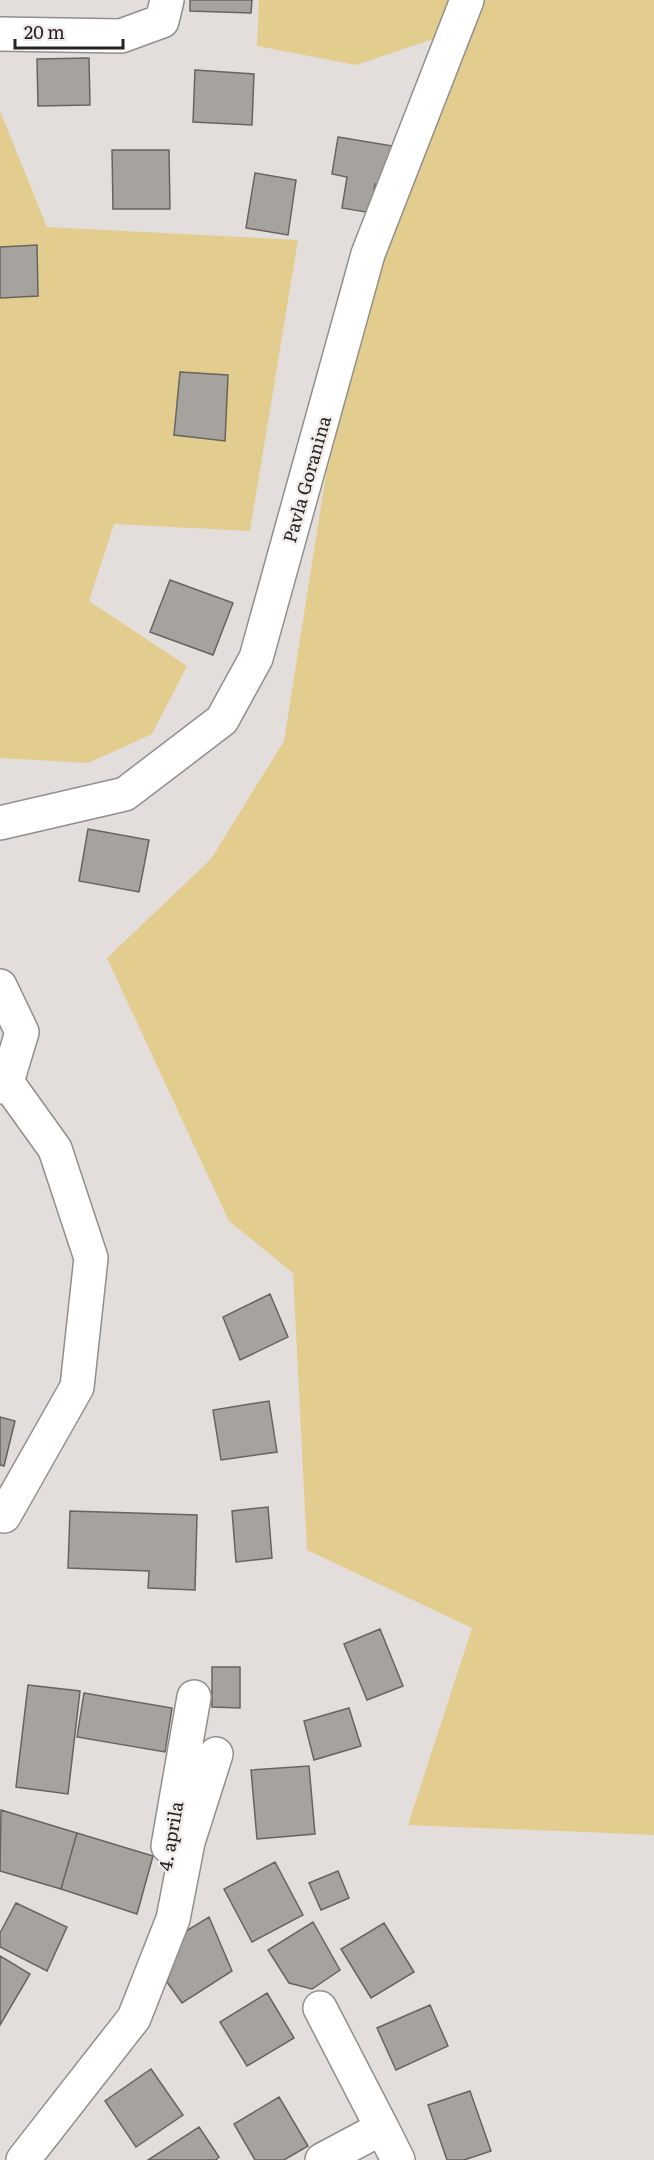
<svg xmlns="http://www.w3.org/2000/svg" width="654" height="2160" font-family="Literata,serif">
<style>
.green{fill:#e3cd8e}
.building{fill:#a6a29e;stroke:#676460;stroke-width:1.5}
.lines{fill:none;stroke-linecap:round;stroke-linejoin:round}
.minor-casing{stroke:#928e8b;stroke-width:36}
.minor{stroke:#fff;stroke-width:33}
.labels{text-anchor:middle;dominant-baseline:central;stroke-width:5;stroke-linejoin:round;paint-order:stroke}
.street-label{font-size:18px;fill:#262423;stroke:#f1ece9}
</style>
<rect width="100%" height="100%" fill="#e3dedc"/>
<path class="green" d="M 259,0 L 654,0 L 654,1835 L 408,1825 L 472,1628 L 307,1550 L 293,1273 L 229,1221 L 107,958 L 211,859 L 284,741 L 340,385 L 445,35 L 356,65 L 257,46 Z
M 0,111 L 47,227 L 298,240 L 250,531 L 114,524 L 89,601 L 187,666 L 152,734 L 88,763 L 0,758 Z"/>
<path class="building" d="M 190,0 L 252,0 L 251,13 L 190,11 Z
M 89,58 L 90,105 L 38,106 L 37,59 Z
M 195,70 L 254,74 L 252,125 L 193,122 Z
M 338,137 L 393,146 L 386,185 L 375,184 L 371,213 L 342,208 L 347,177 L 332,174 Z
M 112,150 L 169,150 L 170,209 L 113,209 Z
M 255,173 L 296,180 L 288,235 L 246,228 Z
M 37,245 L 38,296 L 0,298 L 0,247 Z
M 180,372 L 228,375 L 225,441 L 174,435 Z
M 170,580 L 233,603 L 213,655 L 150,632 Z
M 88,829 L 149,840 L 139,892 L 79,881 Z
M 270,1294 L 288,1337 L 240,1360 L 223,1317 Z
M 269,1401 L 277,1452 L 221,1460 L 213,1410 Z
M 0,1417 L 15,1421 L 4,1466 L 0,1465 Z
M 268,1507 L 272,1558 L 236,1562 L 232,1511 Z
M 70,1511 L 197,1515 L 195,1590 L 148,1588 L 149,1571 L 68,1568 Z
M 380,1629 L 403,1686 L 367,1700 L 344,1644 Z
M 212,1667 L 240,1667 L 240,1708 L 212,1707 Z
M 28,1685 L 80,1691 L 68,1794 L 16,1787 Z
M 84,1693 L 172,1708 L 165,1752 L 77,1737 Z
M 349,1708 L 361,1746 L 314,1760 L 304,1721 Z
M 309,1766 L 315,1834 L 257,1839 L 251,1770 Z
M 1,1810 L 77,1833 L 61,1889 L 0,1871 Z
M 77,1833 L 153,1856 L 137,1914 L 61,1889 Z
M 275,1862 L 303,1915 L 252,1942 L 224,1889 Z
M 338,1871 L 349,1898 L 321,1910 L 309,1883 Z
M 16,1903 L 67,1927 L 47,1971 L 0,1947 L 0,1933 Z
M 209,1917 L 232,1971 L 182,2003 L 167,1982 L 183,1933 Z
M 313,1922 L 340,1970 L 312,1989 L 289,1983 L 268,1950 Z
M 384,1923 L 414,1972 L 371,1998 L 341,1949 Z
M 0,1956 L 30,1974 L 0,2025 Z
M 267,1993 L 294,2038 L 247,2066 L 220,2022 Z
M 430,2005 L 448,2046 L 396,2070 L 377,2028 Z
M 151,2069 L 183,2115 L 136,2147 L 105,2101 Z
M 470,2091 L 491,2151 L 464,2160 L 447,2160 L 428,2105 Z
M 279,2097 L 308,2146 L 284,2160 L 255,2160 L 234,2124 Z
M 199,2127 L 219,2157 L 216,2160 L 148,2160 Z"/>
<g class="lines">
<g class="minor-casing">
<path id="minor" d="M 0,34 L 121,36 L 162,21 L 167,0
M 0,823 L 125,794 L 222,720 L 256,658 L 368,254 L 467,0
M 0,986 L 22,1032 L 7,1082 L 0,1087
M 4,1516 L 77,1387 L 91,1258 L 55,1149 L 7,1082
M 168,1846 L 194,1697
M 320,2008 L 382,2128
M 23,2160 L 134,2018 L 173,1919 L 188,1842 L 216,1754
M 322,2160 L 382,2128 L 398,2160"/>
</g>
<use href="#minor" class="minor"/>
</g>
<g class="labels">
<g class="street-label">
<text transform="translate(306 479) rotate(-74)">Pavla Goranina</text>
<text transform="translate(170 1836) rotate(-80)">4. aprila</text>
</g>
</g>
<path d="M15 39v9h108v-9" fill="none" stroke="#262423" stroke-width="3"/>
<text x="24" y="39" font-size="18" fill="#262423" stroke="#f1ece9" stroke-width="4.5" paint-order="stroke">20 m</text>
</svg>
